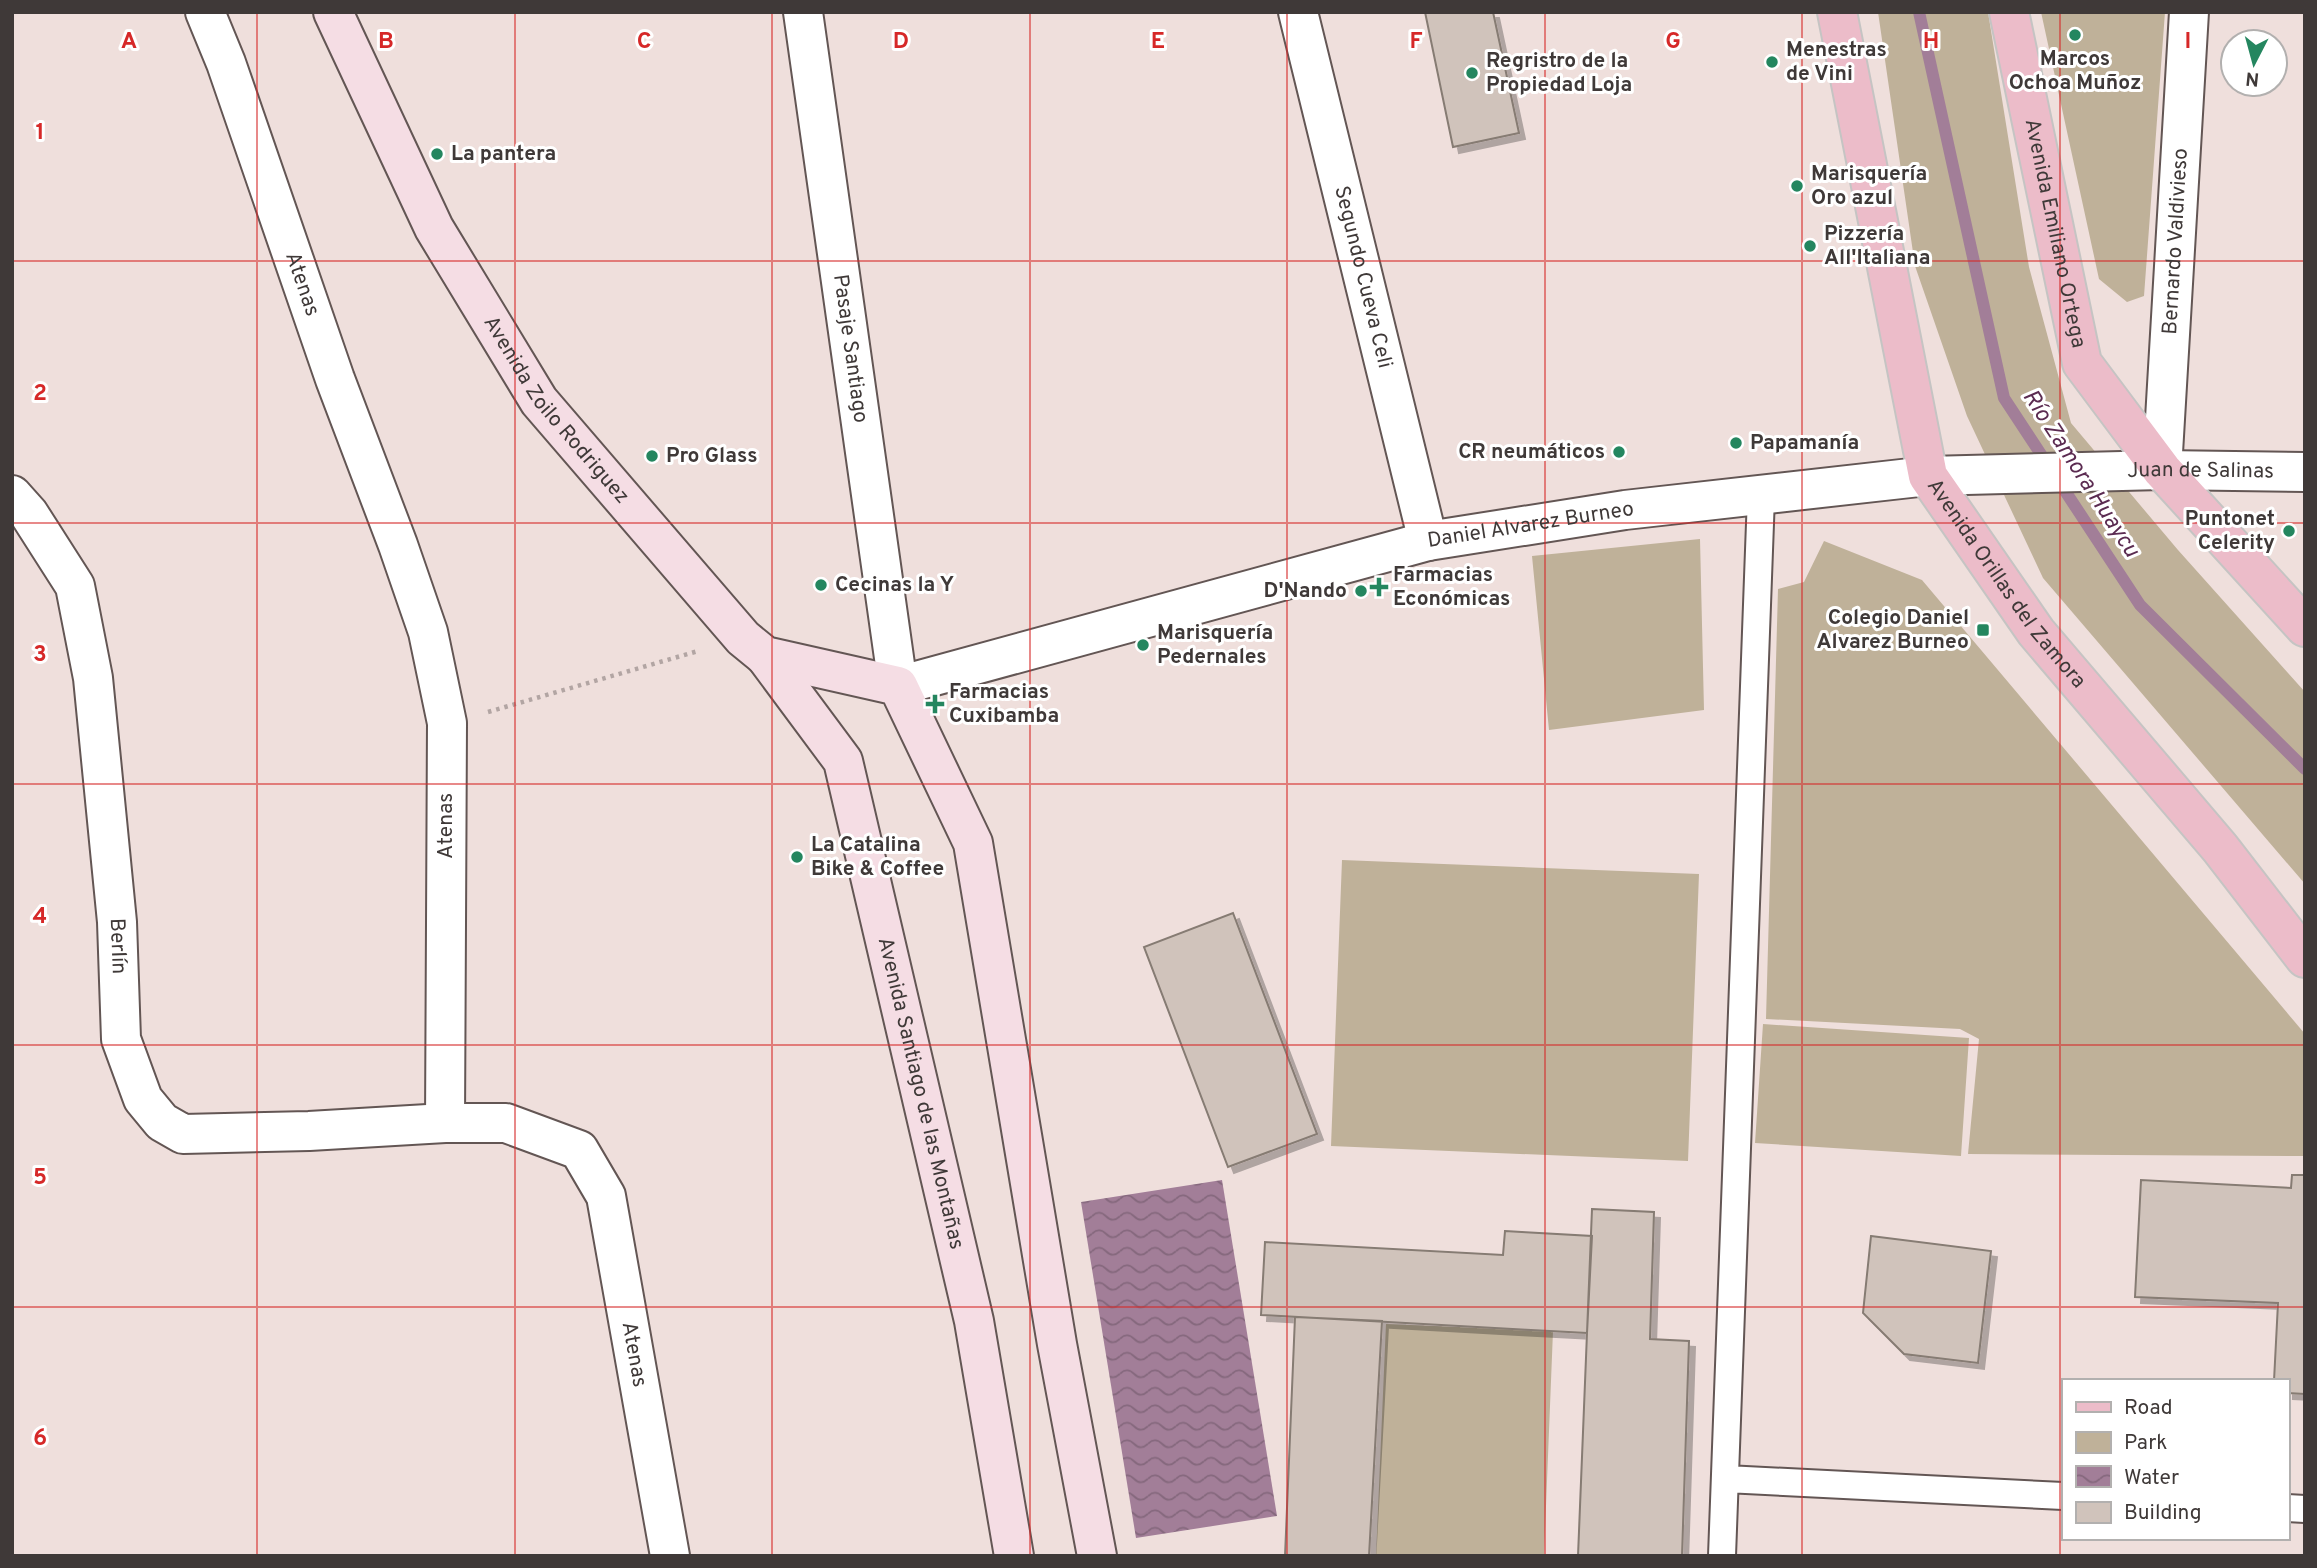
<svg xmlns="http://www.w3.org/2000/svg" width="2317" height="1568" font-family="Overpass,sans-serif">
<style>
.green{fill:#bfb199}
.water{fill:url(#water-waves)}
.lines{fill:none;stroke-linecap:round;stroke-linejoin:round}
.stream{stroke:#a27e98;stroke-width:12}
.building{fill:#d0c3bb;stroke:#867b73;stroke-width:2;filter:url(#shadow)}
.lane-casing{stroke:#635654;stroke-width:30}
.street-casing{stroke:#635654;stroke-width:42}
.secondary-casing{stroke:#635654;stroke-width:42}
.primary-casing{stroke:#c5c4c3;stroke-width:42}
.path{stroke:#b2a5a3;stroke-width:4.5;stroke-dasharray:3.5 5;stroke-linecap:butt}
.lane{stroke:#fff;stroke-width:26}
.street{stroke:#fff;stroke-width:38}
.secondary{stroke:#f5dde4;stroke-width:38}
.primary{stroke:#ecbcc9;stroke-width:38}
.grid{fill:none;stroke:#d62828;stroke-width:2;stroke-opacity:0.55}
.poi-dot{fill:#24865f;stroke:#fff;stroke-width:2.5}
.labels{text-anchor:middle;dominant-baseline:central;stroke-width:6;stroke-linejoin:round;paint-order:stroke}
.poi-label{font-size:21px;font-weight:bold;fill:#3f3938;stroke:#fff;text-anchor:start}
.street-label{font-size:21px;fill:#3f3938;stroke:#fff}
.water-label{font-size:23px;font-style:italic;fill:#5b2b51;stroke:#fff}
.grid-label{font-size:23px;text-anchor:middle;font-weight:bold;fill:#d62828;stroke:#fff;stroke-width:6;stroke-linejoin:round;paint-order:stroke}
</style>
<defs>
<pattern id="water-waves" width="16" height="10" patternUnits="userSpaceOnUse" patternTransform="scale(1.75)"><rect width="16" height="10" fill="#a27e98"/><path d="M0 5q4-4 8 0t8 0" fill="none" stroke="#85687d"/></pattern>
<filter id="shadow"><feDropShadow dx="6" dy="6" stdDeviation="0" flood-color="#0004"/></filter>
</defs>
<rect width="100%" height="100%" fill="#efdfdc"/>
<path class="green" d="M 1878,12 L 1988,12 L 2029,267 L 2071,423 L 2178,550 L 2305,692 L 2305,884 L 2043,578 L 1967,416 L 1915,266 Z
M 2041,12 L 2165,12 L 2144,296 L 2127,302 L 2099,279 Z
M 1700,539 L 1704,710 L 1549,730 L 1532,556 Z
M 1824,541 L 1922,580 L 2305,1034 L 2305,1156 L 1968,1154 L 1979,1039 L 1960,1029 L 1766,1019 L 1778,589 L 1804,582 Z
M 1342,860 L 1699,874 L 1688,1161 L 1331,1146 Z
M 1763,1024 L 1969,1038 L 1961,1156 L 1755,1143 Z
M 1386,1324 L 1553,1331 L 1544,1556 L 1376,1556 Z"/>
<path class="water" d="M 1222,1180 L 1277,1516 L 1136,1538 L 1081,1202 Z"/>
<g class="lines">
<path class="stream" d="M 1919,12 L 2004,398 L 2140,605 L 2305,769"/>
</g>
<path class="building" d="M 1425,12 L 1493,12 L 1519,133 L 1453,147 Z
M 1233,913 L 1317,1134 L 1228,1167 L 1144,947 Z
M 2292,1175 L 2305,1175 L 2305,1394 L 2287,1393 L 2287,1381 L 2274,1381 L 2278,1303 L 2135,1297 L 2141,1180 L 2291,1188 Z
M 1592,1209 L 1654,1212 L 1650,1339 L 1689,1341 L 1682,1556 L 1578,1556 Z
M 1505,1231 L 1592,1236 L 1587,1333 L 1261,1315 L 1265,1242 L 1503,1255 Z
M 1871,1236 L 1991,1251 L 1978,1363 L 1904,1354 L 1863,1313 Z
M 1295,1317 L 1382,1321 L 1369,1556 L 1285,1556 Z"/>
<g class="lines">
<g class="lane-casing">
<path id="lane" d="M 1726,1479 L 2063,1496
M 2287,1508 L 2305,1509
M 1722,1556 L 1761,496"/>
</g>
<g class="street-casing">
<g id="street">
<path id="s1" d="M 205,12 L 226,63 L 335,379 L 398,545 L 428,632 L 447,723 L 445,1123 L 506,1123 L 579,1150 L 606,1196 L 670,1556"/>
<path id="s2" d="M 803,12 L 898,686 L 1428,541 L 1625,510 L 1928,476 L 2162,470 L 2305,472"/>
<path id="s3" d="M 1298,12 L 1428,541"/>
<path id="s4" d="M 2162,470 L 2189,12"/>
<path id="s5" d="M 12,495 L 29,514 L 75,586 L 93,678 L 117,922 L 121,1039 L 143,1099 L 162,1122 L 183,1134 L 309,1131 L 445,1123"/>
</g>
</g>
<g class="secondary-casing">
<g id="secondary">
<path id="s6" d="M 333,12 L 434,228 L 539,401 L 743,638 L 765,656 L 898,686 L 973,843 L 1057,1344 L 1097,1556"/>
<path id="s7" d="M 765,656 L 843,761 L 974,1321 L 1014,1556"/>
</g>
</g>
<g class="primary-casing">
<g id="primary">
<path id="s8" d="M 1837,12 L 1928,476 L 2036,632 L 2220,848 L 2305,958"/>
<path id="s9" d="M 2009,12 L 2082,363 L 2162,470 L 2305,627"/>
</g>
</g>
<path class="path" d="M 488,712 L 698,651"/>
<use href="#lane" class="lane"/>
<use href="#street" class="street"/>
<use href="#secondary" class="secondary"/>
<use href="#primary" class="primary"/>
</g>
<path class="grid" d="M 257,12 L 257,1556M 515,12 L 515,1556M 772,12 L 772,1556M 1030,12 L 1030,1556M 1287,12 L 1287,1556M 1545,12 L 1545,1556M 1802,12 L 1802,1556M 2060,12 L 2060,1556M 12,261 L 2305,261M 12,523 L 2305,523M 12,784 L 2305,784M 12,1045 L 2305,1045M 12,1307 L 2305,1307"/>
<g class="poi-dot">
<circle cx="2075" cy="35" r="7"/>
<circle cx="1772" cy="62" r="7"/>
<circle cx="1472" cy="73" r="7"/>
<circle cx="437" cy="154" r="7"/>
<circle cx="1797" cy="186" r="7"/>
<circle cx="1810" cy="246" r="7"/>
<circle cx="1736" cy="443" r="7"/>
<circle cx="1619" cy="452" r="7"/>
<circle cx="652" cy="456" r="7"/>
<circle cx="2289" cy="531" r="7"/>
<circle cx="821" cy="585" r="7"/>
<path d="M1375.5 576.5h7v7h7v7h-7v7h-7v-7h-7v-7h7z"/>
<circle cx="1361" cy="591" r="7"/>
<rect x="1976" y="623" width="14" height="14" rx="3.5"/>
<circle cx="1143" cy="645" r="7"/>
<path d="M931.5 693.5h7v7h7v7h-7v7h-7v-7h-7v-7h7z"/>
<circle cx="797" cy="857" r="7"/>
</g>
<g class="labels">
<g class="poi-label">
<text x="1786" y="50">Menestras<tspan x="1786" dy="24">de Vini</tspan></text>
<text x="2075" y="59" text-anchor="middle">Marcos<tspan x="2075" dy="24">Ochoa Muñoz</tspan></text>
<text x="1486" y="61">Regristro de la<tspan x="1486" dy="24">Propiedad Loja</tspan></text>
<text x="451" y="154">La pantera</text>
<text x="1811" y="174">Marisquería<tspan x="1811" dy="24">Oro azul</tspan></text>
<text x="1824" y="234">Pizzería<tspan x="1824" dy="24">All'Italiana</tspan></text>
<text x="1750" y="443">Papamanía</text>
<text x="1605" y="452" text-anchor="end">CR neumáticos</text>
<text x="666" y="456">Pro Glass</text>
<text x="2275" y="519" text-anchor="end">Puntonet<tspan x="2275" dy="24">Celerity</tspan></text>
<text x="1393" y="575">Farmacias<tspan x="1393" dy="24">Económicas</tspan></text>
<text x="835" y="585">Cecinas la Y</text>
<text x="1347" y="591" text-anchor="end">D'Nando</text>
<text x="1969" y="618" text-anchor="end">Colegio Daniel<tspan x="1969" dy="24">Alvarez Burneo</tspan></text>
<text x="1157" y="633">Marisquería<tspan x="1157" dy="24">Pedernales</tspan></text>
<text x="949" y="692">Farmacias<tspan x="949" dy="24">Cuxibamba</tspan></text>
<text x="811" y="845">La Catalina<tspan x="811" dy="24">Bike &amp; Coffee</tspan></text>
</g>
<g class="street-label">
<text stroke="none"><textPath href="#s9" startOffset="226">Avenida Emiliano Ortega</textPath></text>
<text stroke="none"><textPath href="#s4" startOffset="229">Bernardo Valdivieso</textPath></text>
<text stroke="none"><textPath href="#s3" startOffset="273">Segundo Cueva Celi</textPath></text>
<text stroke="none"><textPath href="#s1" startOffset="289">Atenas</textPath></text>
<text stroke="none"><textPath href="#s2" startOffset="340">Pasaje Santiago</textPath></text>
<text stroke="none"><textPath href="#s6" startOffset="458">Avenida Zoilo Rodriguez</textPath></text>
<text stroke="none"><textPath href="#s2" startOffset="2007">Juan de Salinas</textPath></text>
<text stroke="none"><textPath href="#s2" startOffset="1334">Daniel Alvarez Burneo</textPath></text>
<text stroke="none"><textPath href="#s8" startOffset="606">Avenida Orillas del Zamora</textPath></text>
<text transform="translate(446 826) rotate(-90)">Atenas</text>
<text stroke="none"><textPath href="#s5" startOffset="474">Berlín</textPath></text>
<text stroke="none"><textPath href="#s7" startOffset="472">Avenida Santiago de las Montañas</textPath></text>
<text stroke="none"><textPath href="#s1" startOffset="1505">Atenas</textPath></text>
</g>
<g class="water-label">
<text transform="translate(2080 474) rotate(57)">Río Zamora Huaycu</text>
</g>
</g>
<g class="grid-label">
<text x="129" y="48">A</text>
<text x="386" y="48">B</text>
<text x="644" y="48">C</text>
<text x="901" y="48">D</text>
<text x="1158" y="48">E</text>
<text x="1416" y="48">F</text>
<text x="1673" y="48">G</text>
<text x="1931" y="48">H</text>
<text x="2188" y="48">I</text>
<text x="40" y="139">1</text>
<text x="40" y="400">2</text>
<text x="40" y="661">3</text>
<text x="40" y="923">4</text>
<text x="40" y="1184">5</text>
<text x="40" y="1445">6</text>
</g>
<rect width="2317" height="1568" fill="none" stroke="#3f3938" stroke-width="28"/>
<rect x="2062" y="1379" width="228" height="161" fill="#ffffff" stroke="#b2b0af" stroke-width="2"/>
<rect x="2076" y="1402" width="35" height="10" fill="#ecbcc9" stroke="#b2b0af" stroke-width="2"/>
<text x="2124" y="1414" font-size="21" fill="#3f3938">Road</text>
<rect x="2076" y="1432" width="35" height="21" fill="#bfb199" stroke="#b2b0af" stroke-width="2"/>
<text x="2124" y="1449" font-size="21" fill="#3f3938">Park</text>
<rect x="2076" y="1466" width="35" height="21" fill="url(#water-waves)" stroke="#b2b0af" stroke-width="2"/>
<text x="2124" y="1484" font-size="21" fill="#3f3938">Water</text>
<rect x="2076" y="1502" width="35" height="21" fill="#d0c3bb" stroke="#b2b0af" stroke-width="2"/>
<text x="2124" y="1519" font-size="21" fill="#3f3938">Building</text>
<g transform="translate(2254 63) rotate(186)"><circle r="33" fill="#ffffff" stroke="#b2b0af" stroke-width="2"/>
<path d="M0-5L12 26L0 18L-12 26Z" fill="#24865f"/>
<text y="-10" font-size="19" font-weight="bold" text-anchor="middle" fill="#3f3938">N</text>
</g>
</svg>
